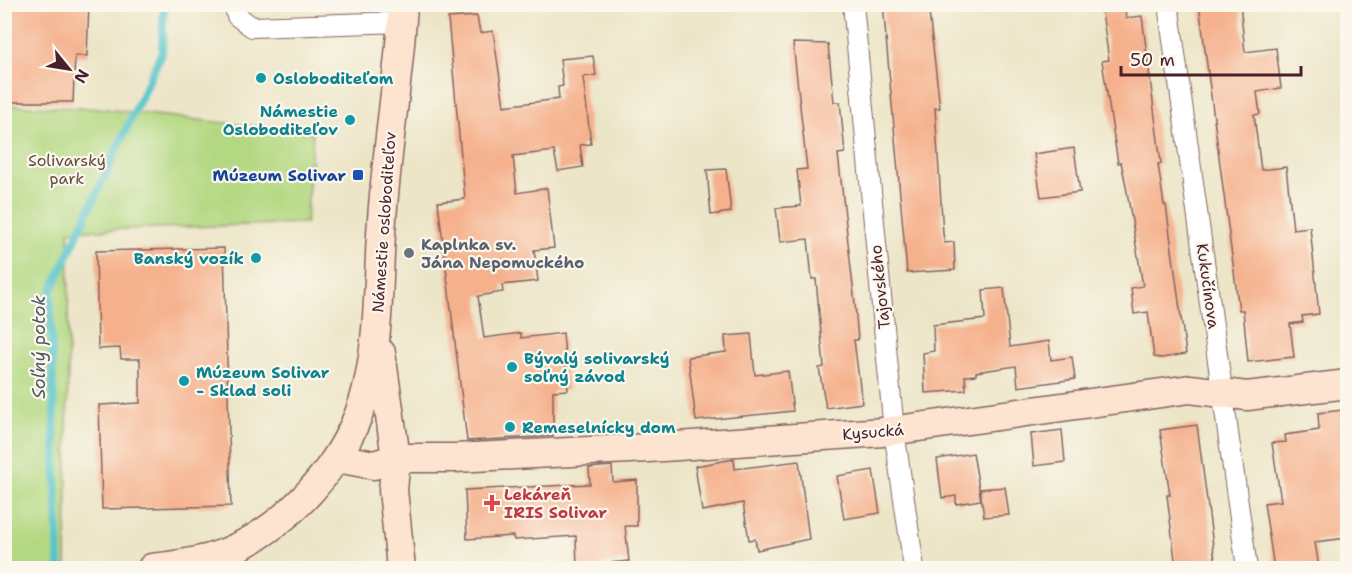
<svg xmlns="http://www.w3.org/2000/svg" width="1352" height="573" font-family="'Shantell Sans',sans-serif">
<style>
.green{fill:#b3d881;stroke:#7e7c56;stroke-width:1.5}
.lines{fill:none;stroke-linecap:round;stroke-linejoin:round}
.stream{stroke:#56c4cb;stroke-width:8}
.building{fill:#f5b18c}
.street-casing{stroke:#836462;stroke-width:22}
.secondary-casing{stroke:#836462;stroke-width:31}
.street{stroke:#fff;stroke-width:20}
.secondary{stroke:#fde4d1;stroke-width:28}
.culture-dot{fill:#0f9aa8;stroke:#fbf7ec;stroke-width:2}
.transit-dot{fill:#1a4fb4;stroke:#fbf7ec;stroke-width:2}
.worship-dot{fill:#6b7280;stroke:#fbf7ec;stroke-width:2}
.health-dot{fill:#e0444e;stroke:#fbf7ec;stroke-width:2}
.labels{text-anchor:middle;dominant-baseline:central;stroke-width:4.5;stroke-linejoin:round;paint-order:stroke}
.culture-label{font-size:16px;font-weight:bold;fill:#0d838f;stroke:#fbf7ec;text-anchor:start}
.park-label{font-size:16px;fill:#644d40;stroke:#fbf7ec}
.transit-label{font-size:16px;font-weight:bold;fill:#164399;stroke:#fbf7ec;text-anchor:end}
.street-label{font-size:16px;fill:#4a1f2b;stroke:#fbf7ec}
.worship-label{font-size:16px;font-weight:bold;fill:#5b616d;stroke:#fbf7ec;text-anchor:start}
.health-label{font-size:16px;font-weight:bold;fill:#be3a42;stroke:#fbf7ec;text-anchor:start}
.water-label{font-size:18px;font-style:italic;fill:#4e5963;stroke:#fbf7ec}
</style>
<rect width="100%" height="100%" fill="#fbf7ec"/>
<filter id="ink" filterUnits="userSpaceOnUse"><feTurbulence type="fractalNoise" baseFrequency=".0167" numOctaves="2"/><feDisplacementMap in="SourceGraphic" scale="12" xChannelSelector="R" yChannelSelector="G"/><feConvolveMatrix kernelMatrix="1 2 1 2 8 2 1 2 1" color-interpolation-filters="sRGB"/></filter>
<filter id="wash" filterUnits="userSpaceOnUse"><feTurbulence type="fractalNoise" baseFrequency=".008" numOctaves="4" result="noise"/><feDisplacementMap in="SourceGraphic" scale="24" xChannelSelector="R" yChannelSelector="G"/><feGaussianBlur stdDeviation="1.35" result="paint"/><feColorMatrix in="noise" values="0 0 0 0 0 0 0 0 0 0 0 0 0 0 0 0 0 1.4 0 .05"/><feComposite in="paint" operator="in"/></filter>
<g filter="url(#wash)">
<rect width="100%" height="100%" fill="#ece5c7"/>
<path class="green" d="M 5,105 L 104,109 L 313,133 L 306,223 L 69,231 L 66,568 L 5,568 Z"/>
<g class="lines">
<path class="stream" d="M 59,568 L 50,294 L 162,52 L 164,4"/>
</g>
<g id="blocks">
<path class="building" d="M 4,4 L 89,4 L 87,56 L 75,56 L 73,102 L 7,102 L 8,94 L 4,94 Z
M 883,4 L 928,4 L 940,108 L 935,108 L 943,234 L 945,243 L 954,242 L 955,270 L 907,273 Z
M 1199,4 L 1240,4 L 1245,52 L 1276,48 L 1281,88 L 1257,92 L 1260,114 L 1254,115 L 1261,170 L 1286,167 L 1293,229 L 1310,227 L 1319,314 L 1302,316 L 1303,322 L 1290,324 L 1294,357 L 1248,362 L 1243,310 L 1239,310 Z
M 1125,10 L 1126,18 L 1142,16 L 1161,164 L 1158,164 L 1164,205 L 1166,205 L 1186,354 L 1162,358 L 1154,357 L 1148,312 L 1134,314 L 1131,288 L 1143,286 L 1126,186 L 1121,162 L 1118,163 L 1102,61 L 1109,60 L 1102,12 Z
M 477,16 L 480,33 L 493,31 L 504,106 L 559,99 L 558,87 L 563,86 L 560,59 L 593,56 L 596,75 L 583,77 L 591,144 L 580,145 L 583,167 L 558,171 L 554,151 L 513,156 L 517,193 L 547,188 L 554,248 L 534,250 L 538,281 L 502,285 L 503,292 L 478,296 L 484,338 L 521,333 L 521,338 L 563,333 L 568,390 L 553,391 L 553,436 L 467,441 L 438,202 L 465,199 L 448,18 Z
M 793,43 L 828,44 L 834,102 L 840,102 L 845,153 L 838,154 L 855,304 L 858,340 L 854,340 L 862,403 L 826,408 L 819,368 L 824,367 L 816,279 L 812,279 L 808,239 L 780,242 L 776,208 L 801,206 L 797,170 L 807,169 Z
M 1074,148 L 1080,192 L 1041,197 L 1034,154 Z
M 726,169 L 731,212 L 711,215 L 707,170 Z
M 224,248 L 231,506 L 102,509 L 99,405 L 140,403 L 140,359 L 121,359 L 120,348 L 98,349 L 96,251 Z
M 1004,288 L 1010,347 L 1049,341 L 1051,360 L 1072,357 L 1075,379 L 1018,387 L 1016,366 L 976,372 L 976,375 L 965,376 L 966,390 L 925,393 L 923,353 L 934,351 L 933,325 L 985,319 L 983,290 Z
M 751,334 L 755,375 L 788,371 L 793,411 L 696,421 L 688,357 L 726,352 L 725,336 Z
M 1343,410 L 1347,453 L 1347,538 L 1315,542 L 1319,568 L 1274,568 L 1264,503 L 1281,501 L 1272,443 L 1286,442 L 1285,435 L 1319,430 L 1318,413 Z
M 1197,425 L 1216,568 L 1176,568 L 1167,495 L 1170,495 L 1160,430 Z
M 1062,430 L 1065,462 L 1034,466 L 1031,434 Z
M 973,453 L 981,500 L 956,504 L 956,496 L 942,498 L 937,459 Z
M 734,459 L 735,469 L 799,461 L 809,539 L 757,550 L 755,539 L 749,540 L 743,503 L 702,511 L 695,466 Z
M 612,466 L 613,482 L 637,480 L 637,526 L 625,526 L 629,561 L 599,564 L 600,568 L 577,568 L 576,536 L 514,540 L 513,536 L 467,539 L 465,490 L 590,484 L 589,468 Z
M 873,470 L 880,513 L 844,519 L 837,476 Z
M 1005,487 L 1009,515 L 984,517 L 980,489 Z"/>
</g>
</g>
<g filter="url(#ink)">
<use href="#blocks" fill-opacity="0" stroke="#836462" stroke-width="1.5"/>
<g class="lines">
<g class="street-casing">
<path id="street" d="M 234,4 L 237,16 L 252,27 L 402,22
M 853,4 L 894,431 L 914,568
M 1168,4 L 1247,568"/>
</g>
<g class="secondary-casing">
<path id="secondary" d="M 381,353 L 396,458 L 393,490 L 401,568
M 337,458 L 374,465 L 396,458 L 455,458 L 648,448 L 883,432 L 1190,389 L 1247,396 L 1348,384
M 152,568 C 171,566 191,563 210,558 C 285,535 351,460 368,384 C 379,335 378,284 381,235 C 385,158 399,81 403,4"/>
</g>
<use href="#street" class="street"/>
<use href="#secondary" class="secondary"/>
</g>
</g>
<g class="culture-dot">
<circle cx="261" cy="78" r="6"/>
<circle cx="350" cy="120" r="6"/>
<circle cx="256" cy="258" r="6"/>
<circle cx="512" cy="367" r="6"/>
<circle cx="184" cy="381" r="6"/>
<circle cx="510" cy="427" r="6"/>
</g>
<rect class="transit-dot" x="352" y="169" width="12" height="12" rx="3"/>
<circle class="worship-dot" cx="409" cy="253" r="6"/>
<path class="health-dot" d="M489 494h6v6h6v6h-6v6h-6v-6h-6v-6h6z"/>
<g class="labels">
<g class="culture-label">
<text x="273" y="78">Osloboditeľom</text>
<text x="338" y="111" text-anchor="end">Námestie<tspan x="338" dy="18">Osloboditeľov</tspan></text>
<text x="244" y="258" text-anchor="end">Banský vozík</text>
<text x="524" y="358">Bývalý solivarský<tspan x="524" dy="18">soľný závod</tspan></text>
<text x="196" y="372">Múzeum Solivar<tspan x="196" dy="18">- Sklad soli</tspan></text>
<text x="522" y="427">Remeselnícky dom</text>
</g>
<g class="park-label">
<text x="67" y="160">Solivarský<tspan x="67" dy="18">park</tspan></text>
</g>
<g class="transit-label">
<text x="346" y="175">Múzeum Solivar</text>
</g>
<g class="street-label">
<text transform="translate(384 222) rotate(-86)">Námestie osloboditeľov</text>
<text transform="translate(1208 286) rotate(82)">Kukučínova</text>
<text transform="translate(880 287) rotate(-96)">Tajovského</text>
<text transform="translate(873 432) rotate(-5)">Kysucká</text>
</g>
<g class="worship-label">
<text x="421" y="244">Kaplnka sv.<tspan x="421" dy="18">Jána Nepomuckého</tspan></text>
</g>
<g class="health-label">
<text x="504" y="494">Lekáreň<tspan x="504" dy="18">IRIS Solivar</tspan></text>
</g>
<g class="water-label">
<text transform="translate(39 347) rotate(-90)">Soľný potok</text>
</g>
</g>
<rect width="1352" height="573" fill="none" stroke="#fbf7ec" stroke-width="24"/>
<g transform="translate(69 69) rotate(120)" stroke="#fbf7ec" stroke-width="4.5" paint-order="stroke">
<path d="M0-4.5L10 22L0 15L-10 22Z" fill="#4a1f2b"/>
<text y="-9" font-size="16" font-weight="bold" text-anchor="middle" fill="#4a1f2b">N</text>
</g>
<path d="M1121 66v9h180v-9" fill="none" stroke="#4a1f2b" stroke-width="3"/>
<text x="1130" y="66" font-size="18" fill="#4a1f2b" stroke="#fbf7ec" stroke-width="4.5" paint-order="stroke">50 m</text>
</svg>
